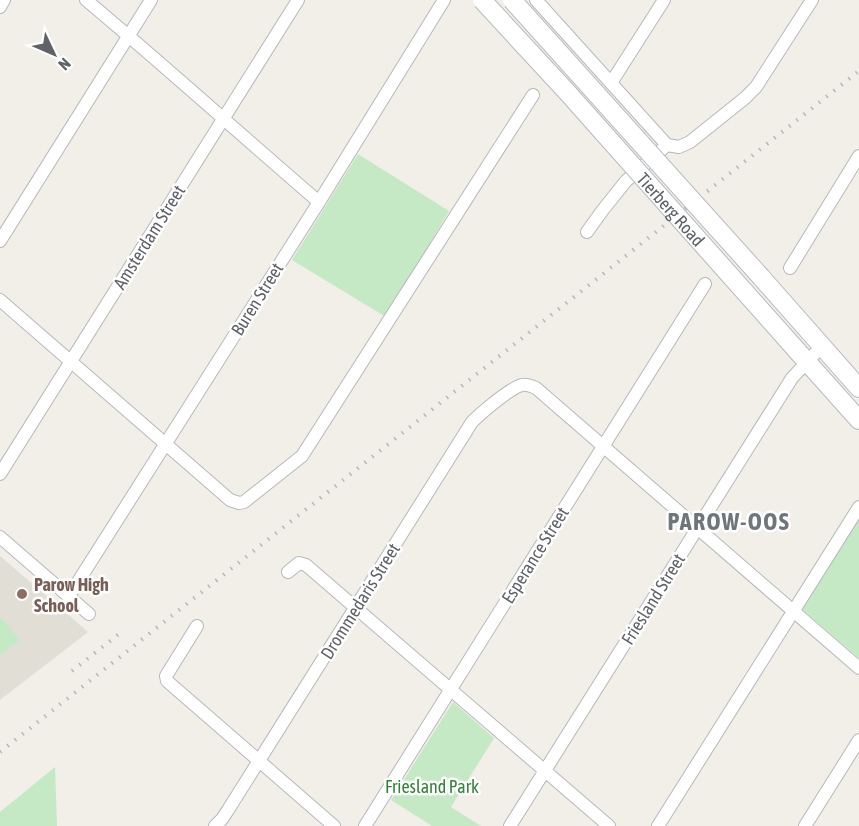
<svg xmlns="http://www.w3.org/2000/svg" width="859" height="826" font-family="'Asap Condensed',sans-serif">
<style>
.education{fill:#e1ded6}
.green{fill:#c5e8c5}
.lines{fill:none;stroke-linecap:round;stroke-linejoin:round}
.minor-casing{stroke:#b5b8bc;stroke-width:14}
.secondary-casing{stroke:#b6babf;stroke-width:20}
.minor{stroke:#fff;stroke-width:12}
.secondary{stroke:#fff;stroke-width:18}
.rail{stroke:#b6b7b8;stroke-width:4;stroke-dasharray:1.5 8;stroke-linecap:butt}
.secondary-bridge-casing{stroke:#b6babf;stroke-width:20;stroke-linecap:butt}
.secondary-bridge{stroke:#fff;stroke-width:18}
.education-dot{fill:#8d6e63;stroke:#fff;stroke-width:2}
.labels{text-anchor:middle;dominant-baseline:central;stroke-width:5;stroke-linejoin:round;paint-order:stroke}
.street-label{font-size:18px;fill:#5f6368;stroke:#fff}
.education-label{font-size:18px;font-weight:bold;fill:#785e54;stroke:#fff;text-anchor:start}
.park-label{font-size:18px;fill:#348238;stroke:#fff}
.district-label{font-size:24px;font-weight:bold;letter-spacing:1.5px;fill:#70757a;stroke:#fff}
</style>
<rect width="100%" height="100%" fill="#f1efe8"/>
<path class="education" d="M 0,556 L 88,632 L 0,700 Z"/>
<path class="green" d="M 358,154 L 449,211 L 386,317 L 292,260 Z
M 859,516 L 859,658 L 802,609 Z
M 0,617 L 20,640 L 0,655 Z
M 453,702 L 494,738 L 451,807 L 481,826 L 432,826 L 391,800 Z
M 55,767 L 57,826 L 0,826 L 0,812 Z"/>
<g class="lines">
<g class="minor-casing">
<path id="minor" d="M 86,0 C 165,66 241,135 319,202
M 536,0 L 667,145
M 0,7 L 4,0
M 611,83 L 664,0
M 667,145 L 679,147 L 690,142 L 745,98 L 756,87 L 812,0
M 587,232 L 602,211 L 626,181 L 667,145
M 0,241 L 151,0
M 790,268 L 859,156
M 0,300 L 230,500 L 239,503 L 244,502 L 302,456 L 533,95
M 0,474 L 298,0
M 0,537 L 89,614
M 288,572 L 299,563 L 306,565 L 609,826
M 69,596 L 319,202 L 444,0
M 197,626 L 166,676 L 167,681 L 334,826
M 215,826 L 222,819 L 228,810 L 472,422 C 481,413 510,388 522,385 C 527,384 531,386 536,388 L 859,668
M 365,826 L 705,284
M 510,826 L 792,378 L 822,346
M 658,826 L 859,507
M 805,826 L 859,740"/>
</g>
<g class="secondary-casing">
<path id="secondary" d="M 761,277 L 859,388
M 800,354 L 859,420"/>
</g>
<use href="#minor" class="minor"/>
<use href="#secondary" class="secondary"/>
<path class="rail" d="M 72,671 L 124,630
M 0,752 L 859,71"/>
<g class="secondary-bridge-casing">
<g id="secondary-bridge">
<path id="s1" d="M 482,0 L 567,92 L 800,354"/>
<path d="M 512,0 L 761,277"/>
</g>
</g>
<use href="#secondary-bridge" class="secondary-bridge"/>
</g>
<circle class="education-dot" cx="22" cy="594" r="6"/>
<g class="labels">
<g class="street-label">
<text stroke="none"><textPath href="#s1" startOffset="282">Tierberg Road</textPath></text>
<text transform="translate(149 237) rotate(-58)">Amsterdam Street</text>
<text transform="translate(257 299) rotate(-58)">Buren Street</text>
<text transform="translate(535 555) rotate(-58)">Esperance Street</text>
<text transform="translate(653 599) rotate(-58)">Friesland Street</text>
<text transform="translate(360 601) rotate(-58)">Drommedaris Street</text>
</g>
<g class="education-label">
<text x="34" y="584">Parow High<tspan x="34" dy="21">School</tspan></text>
</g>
<g class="park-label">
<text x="432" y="786">Friesland Park</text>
</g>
<g class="district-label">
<text x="729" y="521">PAROW-OOS</text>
</g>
</g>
<g transform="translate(54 54) rotate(134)" stroke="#ffffff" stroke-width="4.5" paint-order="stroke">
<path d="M0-4.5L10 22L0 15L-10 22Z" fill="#5f6368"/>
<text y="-9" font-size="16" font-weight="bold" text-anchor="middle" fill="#5f6368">N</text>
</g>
</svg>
